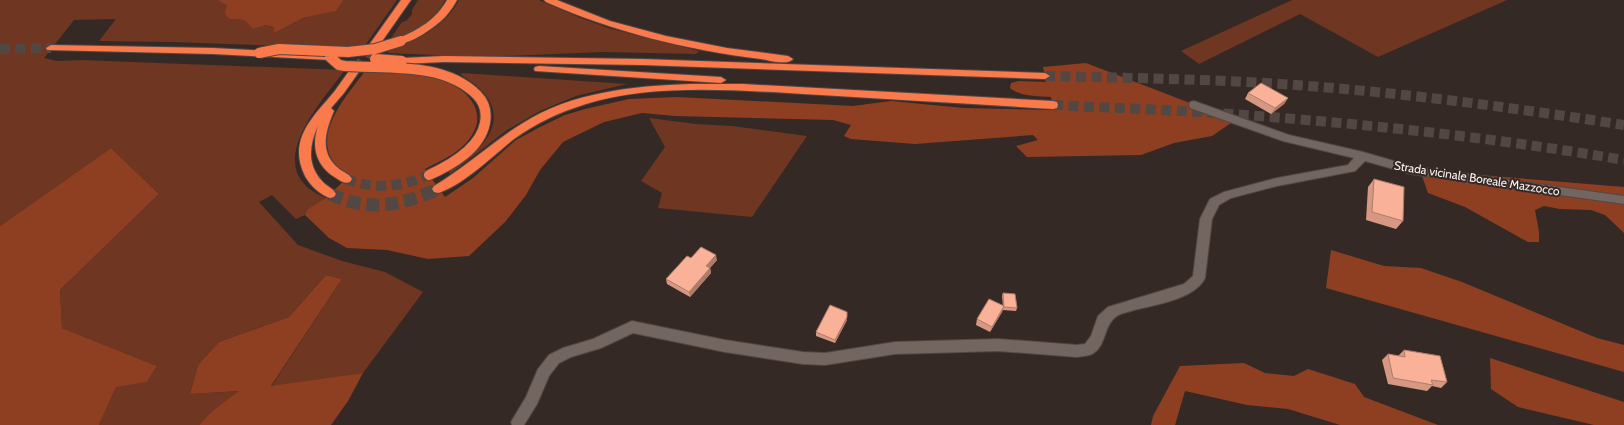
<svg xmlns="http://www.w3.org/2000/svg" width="1624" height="425" font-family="Cabin,sans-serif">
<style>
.green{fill:#6f3621}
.forest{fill:#8e3f22}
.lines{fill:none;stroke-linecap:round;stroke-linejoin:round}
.highway-tunnel-far1{stroke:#534743;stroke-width:10;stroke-dasharray:10 5.5;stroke-linecap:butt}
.highway-tunnel{stroke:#534743;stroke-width:13;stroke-dasharray:13 6;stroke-linecap:butt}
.street-casing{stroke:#514744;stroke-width:2}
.highway-casing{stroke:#514744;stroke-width:2}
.street{fill:#736560;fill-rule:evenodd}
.highway{fill:#fb7a4b;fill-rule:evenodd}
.highway-bridge-casing{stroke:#514744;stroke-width:12;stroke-linecap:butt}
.highway-bridge{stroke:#fb7a4b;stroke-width:10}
.wall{fill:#d69882}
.shaded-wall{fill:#ae7c6a}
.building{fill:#f9b197;stroke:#ae7c6a}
.labels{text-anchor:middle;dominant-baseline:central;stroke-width:4;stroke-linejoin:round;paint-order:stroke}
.street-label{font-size:12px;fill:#faf2ef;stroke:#352925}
</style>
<rect width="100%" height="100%" fill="#352925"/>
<path class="green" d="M 0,0 L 220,0 L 227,4 L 230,19 L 244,20 L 253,29 L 266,25 L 275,27 L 275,32 L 303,18 L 335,11 L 344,0 L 397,0 L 364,47 L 341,48 L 172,42 L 99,41 L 116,19 L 74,20 L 44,58 L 57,61 L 81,60 L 345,70 C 319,105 258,170 326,198 L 309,209 L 305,215 L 296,219 L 272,195 L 259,202 L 298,245 L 342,261 L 385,272 L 423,292 L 363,373 L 271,387 L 342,279 L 326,275 L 289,317 L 219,342 L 198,365 L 190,394 L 240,391 L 211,412 L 199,425 L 99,425 L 116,386 L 147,382 L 157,366 L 62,328 L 60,290 L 159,194 L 111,148 L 0,226 Z
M 418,0 L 445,0 C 435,22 411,34 389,41 L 402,22 L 406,21 L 412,14 L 412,10 Z
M 459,0 L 539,0 L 576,16 L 608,28 L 699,51 L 696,54 L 602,52 L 482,57 L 388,53 L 389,49 C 417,41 445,27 459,0 Z
M 1292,0 L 1507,0 L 1378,57 L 1300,14 L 1199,64 L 1181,51 Z
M 462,73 L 627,84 L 576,96 L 540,111 L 507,130 L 450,174 L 448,171 C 459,163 471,156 480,147 C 507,116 491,93 461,75 Z
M 649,118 L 696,124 L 732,126 L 807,136 L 752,217 L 658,208 L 662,193 L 641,181 L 665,147 Z"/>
<path class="forest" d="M 220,0 L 344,0 L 336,11 L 303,18 L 274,33 L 274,27 L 266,25 L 253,29 L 244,20 L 230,19 L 225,14 L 227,5 L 219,1 Z
M 1086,63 L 1229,118 L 1231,123 L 1212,136 L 1174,143 L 1141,155 L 1027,157 L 1016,146 L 1038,140 L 1033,135 L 915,144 L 851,139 L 844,136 L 851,125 L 833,120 L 675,116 L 642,113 L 604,122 L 563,142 L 540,170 L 526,195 L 505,222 L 469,256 L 428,259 L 387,250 L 347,248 L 329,238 L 305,215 L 308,209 L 326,198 L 350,175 C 346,172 339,169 335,164 C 311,134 348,94 366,70 C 389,71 413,71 435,77 C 465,86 494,112 466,143 C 455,155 440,161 425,169 L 445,197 L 473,178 L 516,140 L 540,127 L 565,115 L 585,109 L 629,99 L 676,97 L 853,106 L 891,101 L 964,108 L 1053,110 L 1051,97 C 1036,96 1021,97 1010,88 L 1011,83 L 1019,81 L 1046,82 L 1043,67 Z
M 111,148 L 159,194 L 60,290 L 62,328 L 157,366 L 147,382 L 116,387 L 99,425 L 0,425 L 0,226 Z
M 1420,170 L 1624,187 L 1624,233 L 1605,215 L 1591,210 L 1560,209 L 1544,206 L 1535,210 L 1539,232 L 1539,242 L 1528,242 L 1465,207 L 1428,193 Z
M 1331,250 L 1384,266 L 1421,268 L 1462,282 L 1597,338 L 1624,345 L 1624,372 L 1326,288 Z
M 326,275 L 342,279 L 271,386 L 363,373 L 348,401 L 331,425 L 199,425 L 211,412 L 239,391 L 190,394 L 198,365 L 219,342 L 289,317 Z
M 1490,358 L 1624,402 L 1624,425 L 1594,425 L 1518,407 L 1491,389 Z
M 1244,363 L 1265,373 L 1294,376 L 1308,369 L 1355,384 L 1364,397 L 1438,425 L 1340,425 L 1288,409 L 1247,405 L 1185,391 L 1175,425 L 1151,425 L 1153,416 L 1180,366 Z"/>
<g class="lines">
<path class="highway-tunnel-far1" d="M 0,49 L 51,48
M 356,69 L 374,45
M 1045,76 C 1129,78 1213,79 1296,85 C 1406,93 1515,108 1624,125
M 1053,105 C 1137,109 1222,112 1306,120 C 1413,129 1519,142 1624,160
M 346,179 C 375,190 401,187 429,175
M 434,191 L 438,189"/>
<path class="highway-tunnel" d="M 330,194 C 368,212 399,206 436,190"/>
<g class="street-casing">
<path id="street" d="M 1194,101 L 1289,135 L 1363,152 L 1411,166 L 1624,196 L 1624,204 L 1411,174 L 1365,161 L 1355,171 L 1277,186 L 1231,198 L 1219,205 L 1212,219 L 1205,278 C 1195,299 1155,305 1134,310 C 1129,312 1121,313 1117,316 C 1103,325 1107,346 1092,354 C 1088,356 1082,356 1077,357 L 998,351 L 895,354 L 825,365 L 803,364 L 725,352 L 633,333 L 601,348 L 571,357 L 559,363 L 549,376 L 537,404 L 524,425 L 512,425 L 511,422 L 526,397 L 538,369 L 549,355 L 563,348 L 593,339 L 632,321 L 725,340 L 803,352 L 825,353 L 895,342 L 998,339 L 1077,345 L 1085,344 L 1091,336 L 1098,316 L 1108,307 L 1184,284 L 1193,276 L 1200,219 L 1210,199 L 1224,192 L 1277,178 L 1348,165 L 1354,158 L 1283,141 L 1190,108 L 1189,105 L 1190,102 Z"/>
</g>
<g class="highway-casing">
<path id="highway" d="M 401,0 L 411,0 L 378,47 L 370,47 L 369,45 Z
M 447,0 L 457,0 C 454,6 450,11 446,16 C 438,25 410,46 397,43 L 396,41 L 397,39 C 418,30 436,20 447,0 Z
M 544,0 L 557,0 L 610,21 L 666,36 L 727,48 L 788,56 L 793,59 C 788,66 769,60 761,59 C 687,50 614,32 546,2 Z
M 51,45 L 213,48 L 330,54 L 335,57 L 330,60 L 213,54 L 47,50 L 46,48 Z
M 444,56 L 642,59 L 1045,73 L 1050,76 L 1045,79 L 642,65 L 444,62 L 402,64 L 397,61 L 402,58 Z
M 356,66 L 361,69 L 344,93 L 331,108 L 334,111 C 326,130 319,151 337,167 C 342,172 349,173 352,179 L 350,182 C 344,184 341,181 336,178 C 316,166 311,147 318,126 C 309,145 307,165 322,181 C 326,186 333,188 336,194 L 334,197 L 330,198 C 320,195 310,185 305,176 C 287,140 313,117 334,92 C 340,84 346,75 352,67 Z
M 539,66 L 721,77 L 726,80 L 721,83 L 535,71 L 534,69 L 535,67 Z
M 690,84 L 743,84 L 1053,101 L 1057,102 L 1058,105 L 1057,108 L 1053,109 C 976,104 898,100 821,95 C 749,91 655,82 586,104 C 560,112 536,123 514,139 C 494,155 462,186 438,193 L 434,192 L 432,189 L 434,186 C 466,167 492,142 523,123 C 572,92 633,86 690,84 Z"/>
</g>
<use href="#street" class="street"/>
<use href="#highway" class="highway"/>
<g class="highway-bridge-casing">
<path id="highway-bridge" d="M 259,53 L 279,49 L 348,52 L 375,49 L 401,41
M 330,57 L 339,65 L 345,66 C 388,69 444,62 477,95 C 484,102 487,112 485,123 C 480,149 451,165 429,175
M 375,59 L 402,61"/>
</g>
<use href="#highway-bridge" class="highway-bridge"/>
</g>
<path class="wall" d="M 1248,93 L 1288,98 L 1284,104 L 1271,114 L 1245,99 Z
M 1374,179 L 1403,221 L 1396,229 L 1366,220 L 1368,187 Z
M 691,258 L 717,260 L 710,268 L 711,273 L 690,297 L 667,284 L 666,279 Z
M 1003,293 L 1017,308 L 1016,311 L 1003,310 L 1003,309 L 1002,312 L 990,332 L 976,325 L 977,319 L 1003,306 L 1002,296 Z
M 847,320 L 835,343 L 816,336 L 816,332 Z
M 1404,350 L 1447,382 L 1441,388 L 1432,386 L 1427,391 L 1388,384 L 1382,360 L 1388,354 L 1398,356 Z"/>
<path class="shaded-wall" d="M 1288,98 L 1284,104 L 1271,114 L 1275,108 Z
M 716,255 L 717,260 L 707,271 L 706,266 Z
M 710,268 L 711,273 L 690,297 L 689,292 Z
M 1004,306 L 1002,312 L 990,332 L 992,327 Z
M 847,317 L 847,320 L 835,343 L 835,340 Z"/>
<path class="building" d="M 1261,83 L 1288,98 L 1275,108 L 1248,93 Z
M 1374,179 L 1404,187 L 1403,221 L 1372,212 Z
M 701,247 L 716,255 L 706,266 L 710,268 L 689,292 L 666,279 L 687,256 L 691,258 Z
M 1003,293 L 1015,294 L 1017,308 L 1004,307 Z
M 989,299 L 1004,306 L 992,327 L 977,319 Z
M 830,305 L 847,312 L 847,317 L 835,340 L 816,332 Z
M 1404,350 L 1440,356 L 1447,382 L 1431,380 L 1433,385 L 1393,378 L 1388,354 L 1405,357 Z"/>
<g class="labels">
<g class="street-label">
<text transform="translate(1477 178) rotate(9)">Strada vicinale Boreale Mazzocco</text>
</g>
</g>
</svg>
